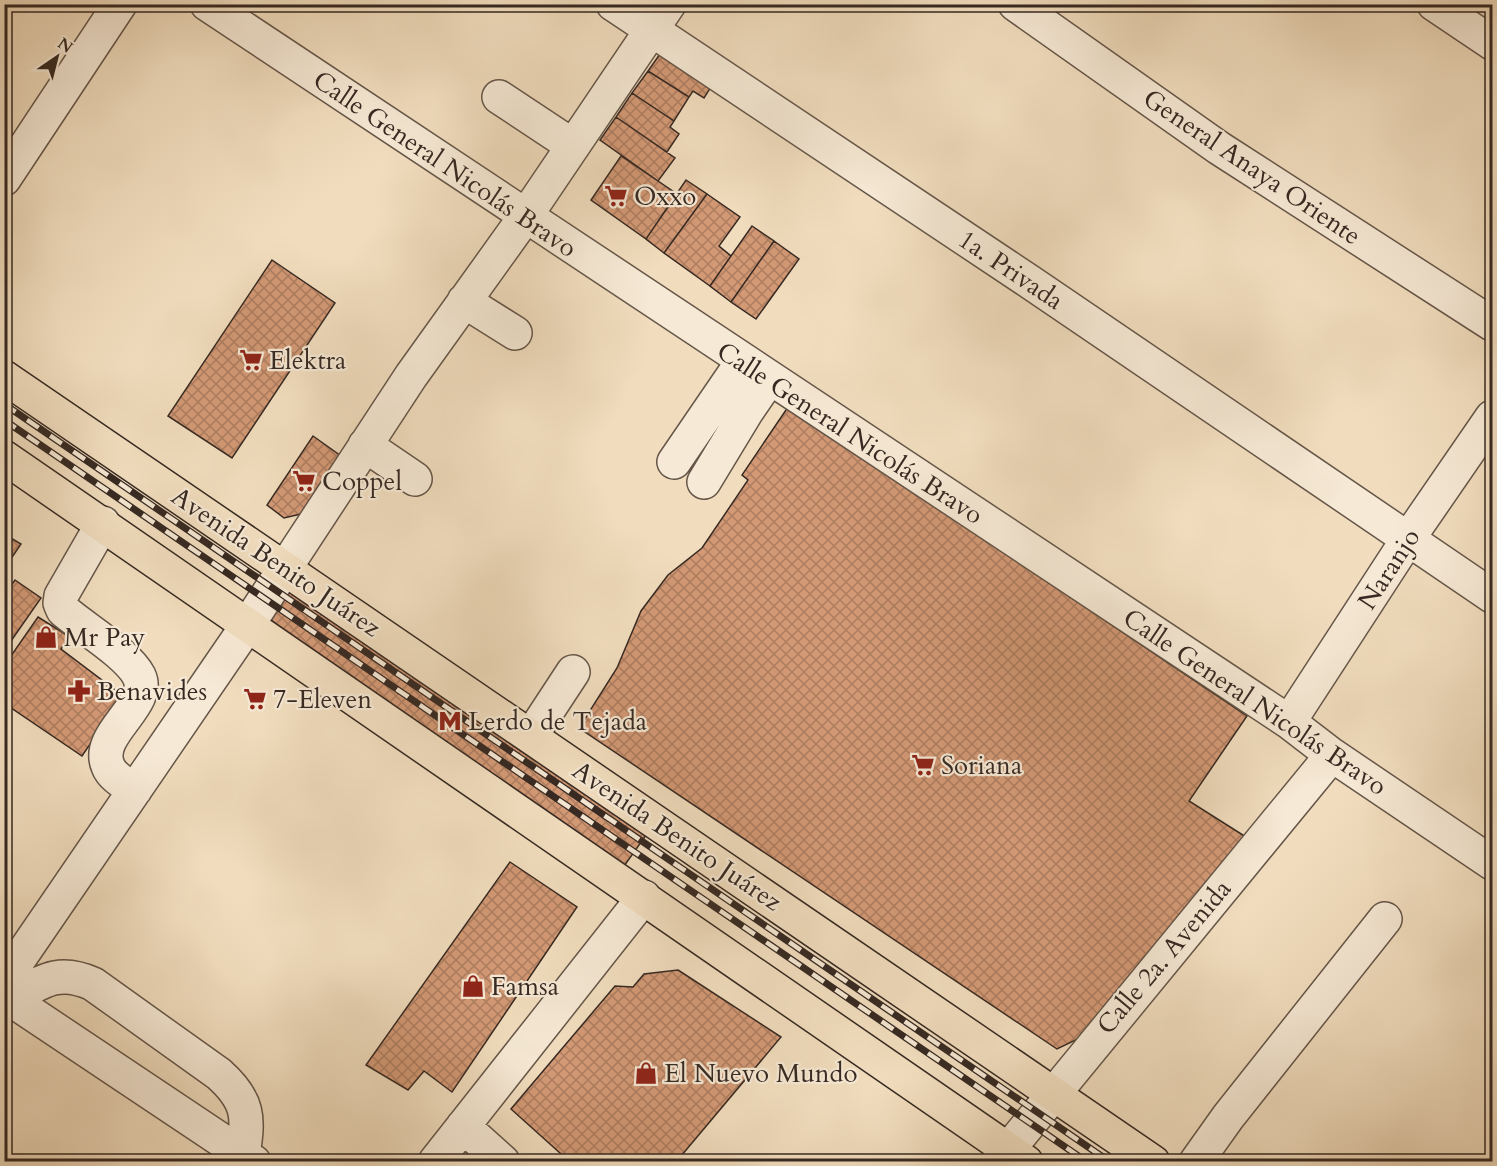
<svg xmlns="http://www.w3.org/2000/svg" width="1497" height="1166" font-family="Cardo,serif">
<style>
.building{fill:url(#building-cross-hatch);stroke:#362922;stroke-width:1.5}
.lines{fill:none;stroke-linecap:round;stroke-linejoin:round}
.minor-casing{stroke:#655649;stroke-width:36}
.major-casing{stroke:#362922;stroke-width:36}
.minor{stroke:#f6e9d5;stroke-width:33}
.major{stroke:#f1ddbe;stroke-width:33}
.rail-casing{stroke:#362922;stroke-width:7}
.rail{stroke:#f6e9d5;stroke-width:4.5;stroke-dasharray:14;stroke-linecap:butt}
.labels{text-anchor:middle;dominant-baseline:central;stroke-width:4.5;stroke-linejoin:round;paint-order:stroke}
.street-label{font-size:26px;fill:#362922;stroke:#f6e9d5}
.poi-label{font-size:26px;fill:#362922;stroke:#f6e9d5;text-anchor:start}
</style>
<defs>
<pattern id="building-cross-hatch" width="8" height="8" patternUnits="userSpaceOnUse" patternTransform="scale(1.5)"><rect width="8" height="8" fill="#d39975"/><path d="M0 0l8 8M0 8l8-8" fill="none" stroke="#ac7d60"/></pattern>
</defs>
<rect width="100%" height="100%" fill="#f1ddbe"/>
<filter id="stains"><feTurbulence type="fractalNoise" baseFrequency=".00333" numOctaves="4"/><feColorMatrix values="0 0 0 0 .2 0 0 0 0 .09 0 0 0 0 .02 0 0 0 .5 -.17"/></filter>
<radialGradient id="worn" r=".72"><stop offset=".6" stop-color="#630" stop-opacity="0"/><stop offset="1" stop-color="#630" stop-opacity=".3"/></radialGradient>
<path class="building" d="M 660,54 L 714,82 L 704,98 L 693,91 L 689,97 L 648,71 Z
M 648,71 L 689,97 L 674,121 L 632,93 Z
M 632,93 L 674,121 L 670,127 L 679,134 L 667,152 L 616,117 Z
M 616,117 L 675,158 L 658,181 L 600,140 Z
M 621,156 L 677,194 L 646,239 L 591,200 Z
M 686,180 L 707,194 L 664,253 L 646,239 Z
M 707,194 L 740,217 L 719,246 L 731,256 L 710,286 L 664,253 Z
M 752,226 L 774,241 L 731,302 L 710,286 Z
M 774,241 L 799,259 L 756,319 L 731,302 Z
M 272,260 L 335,303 L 232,458 L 168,416 Z
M 788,407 L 1247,716 L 1189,801 L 1246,837 L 1080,1038 L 1057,1049 L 579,728 L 617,668 L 641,611 L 668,575 L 702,548 L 748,480 L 742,475 Z
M 313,436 L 341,456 L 305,513 L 284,518 L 267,505 Z
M 4,534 L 21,544 L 4,569 Z
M 279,566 L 654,824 L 622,869 L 248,612 Z
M 15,580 L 41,598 L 4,651 L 4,595 Z
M 38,617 L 70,637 L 61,649 L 123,696 L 82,756 L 4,703 L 4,666 Z
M 510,862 L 577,907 L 452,1092 L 424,1071 L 408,1090 L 366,1065 Z
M 678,970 L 781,1037 L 676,1162 L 570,1162 L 511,1109 L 615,986 L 633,987 L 644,974 Z"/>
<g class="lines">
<g class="minor-casing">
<path id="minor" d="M 207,4 L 1289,722 L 1332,755 L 1492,863
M 613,4 L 1030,282 L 1492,596
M 1015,4 L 1219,148 L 1492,324
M 1434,4 L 1492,43
M 499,97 L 573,146
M 4,179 L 120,4
M 464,301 L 515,333
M 365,445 L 415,479
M 674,462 L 743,361
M 704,482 L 747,411 L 769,379
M 103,523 L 61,596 L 60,603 L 63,610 C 82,627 128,654 139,676 C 153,705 94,734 108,766 C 112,777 126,784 135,790
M 1289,722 L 1408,539 L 1492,417
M 531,736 L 573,672
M 4,981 L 247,626 L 411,376 L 525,217 L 669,4
M 4,995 L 254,1162
M 10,999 C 42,982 57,968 93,984 L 219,1074 C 249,1101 249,1117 243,1155
M 463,1126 L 503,1162
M 435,1162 L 644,897
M 998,1162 L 1332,755
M 1196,1162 L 1228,1117 L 1385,919"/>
</g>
<g class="major-casing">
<path id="major" d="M 4,377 L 1153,1162
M 4,457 L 1026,1162"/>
</g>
<use href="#minor" class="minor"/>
<use href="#major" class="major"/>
<g class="rail-casing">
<path id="rail" d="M 4,404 L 1110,1162
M 4,420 L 1087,1162"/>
</g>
<use href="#rail" class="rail"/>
</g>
<defs>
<g id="supermarket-bare" transform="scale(1.8)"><path d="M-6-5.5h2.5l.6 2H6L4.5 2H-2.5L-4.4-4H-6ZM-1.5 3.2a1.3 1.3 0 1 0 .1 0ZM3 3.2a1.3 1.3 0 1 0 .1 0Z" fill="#8f2418" stroke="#f6e9d5" stroke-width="2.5" paint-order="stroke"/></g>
<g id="shop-bare" transform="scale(1.8)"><path d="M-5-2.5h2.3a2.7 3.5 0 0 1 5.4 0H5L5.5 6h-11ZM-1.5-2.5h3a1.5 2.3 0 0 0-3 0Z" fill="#8f2418" stroke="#f6e9d5" stroke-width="2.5" paint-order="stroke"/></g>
<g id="pharmacy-bare" transform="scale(1.8)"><path d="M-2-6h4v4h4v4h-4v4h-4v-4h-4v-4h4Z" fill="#8f2418" stroke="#f6e9d5" stroke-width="2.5" paint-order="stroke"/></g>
<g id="metro-bare" transform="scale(1.8)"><path d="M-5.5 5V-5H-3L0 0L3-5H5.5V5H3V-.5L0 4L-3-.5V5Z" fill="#8f2418" stroke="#f6e9d5" stroke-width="2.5" paint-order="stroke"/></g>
</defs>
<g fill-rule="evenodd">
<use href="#supermarket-bare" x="616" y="196"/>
<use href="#supermarket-bare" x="251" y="360"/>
<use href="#supermarket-bare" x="304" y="481"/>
<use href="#shop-bare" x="46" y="637"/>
<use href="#pharmacy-bare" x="79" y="691"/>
<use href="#supermarket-bare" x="255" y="699"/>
<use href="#metro-bare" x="450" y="721"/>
<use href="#supermarket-bare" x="923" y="765"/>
<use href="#shop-bare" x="473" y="986"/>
<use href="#shop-bare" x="646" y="1073"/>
</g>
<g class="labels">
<g class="street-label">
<text transform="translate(445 164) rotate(34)">Calle General Nicolás Bravo</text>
<text transform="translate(1252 167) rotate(34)">General Anaya Oriente</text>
<text transform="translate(1011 270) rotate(34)">1a. Privada</text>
<text transform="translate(850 433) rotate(33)">Calle General Nicolás Bravo</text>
<text transform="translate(276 562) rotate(34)">Avenida Benito Juárez</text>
<text transform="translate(1389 569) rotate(-57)">Naranjo</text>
<text transform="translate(1255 702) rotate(34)">Calle General Nicolás Bravo</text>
<text transform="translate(677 836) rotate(34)">Avenida Benito Juárez</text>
<text transform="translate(1164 957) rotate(-50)">Calle 2a. Avenida</text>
</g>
<g class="poi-label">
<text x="634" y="196">Oxxo</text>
<text x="269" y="360">Elektra</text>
<text x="322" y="481">Coppel</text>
<text x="64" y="637">Mr Pay</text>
<text x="97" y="691">Benavides</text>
<text x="273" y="699">7-Eleven</text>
<text x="468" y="721">Lerdo de Tejada</text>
<text x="941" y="765">Soriana</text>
<text x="491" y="986">Famsa</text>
<text x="664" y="1073">El Nuevo Mundo</text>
</g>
</g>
<rect width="1497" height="1166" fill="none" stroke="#f1ddbe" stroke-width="24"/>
<rect x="6" y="6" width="1485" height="1154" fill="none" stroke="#362922" stroke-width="3"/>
<rect x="12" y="12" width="1473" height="1142" fill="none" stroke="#362922" stroke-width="1.5"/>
<g transform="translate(57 57) rotate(35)" stroke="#f6e9d5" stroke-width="4.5" paint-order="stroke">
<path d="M0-4.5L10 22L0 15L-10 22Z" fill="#362922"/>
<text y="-9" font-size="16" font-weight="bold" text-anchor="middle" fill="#362922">N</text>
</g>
<rect width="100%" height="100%" filter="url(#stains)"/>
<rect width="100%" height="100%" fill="url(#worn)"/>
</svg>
